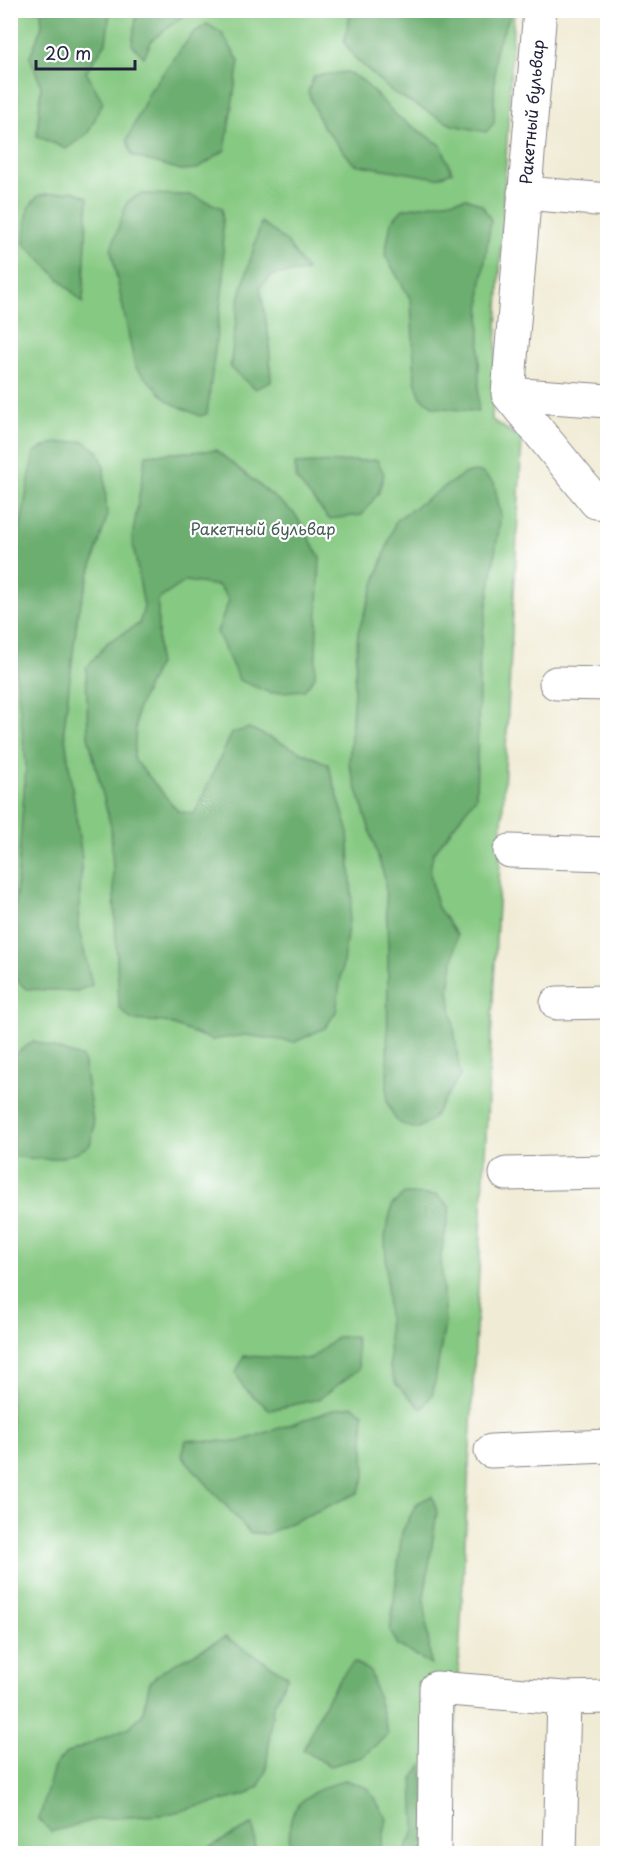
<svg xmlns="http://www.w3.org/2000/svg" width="618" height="1864" font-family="'Playpen Sans',sans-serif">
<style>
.green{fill:#86c982;stroke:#54765e;stroke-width:1.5}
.forest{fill:#6cad70;stroke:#476856;stroke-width:1.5}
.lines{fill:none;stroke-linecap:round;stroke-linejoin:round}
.minor-casing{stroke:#898688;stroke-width:35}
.minor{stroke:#fff;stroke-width:33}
.labels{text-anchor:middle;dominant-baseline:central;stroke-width:4.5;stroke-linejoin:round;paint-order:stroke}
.street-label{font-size:16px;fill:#22223b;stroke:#fff}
.park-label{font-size:16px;fill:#455c54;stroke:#fff}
</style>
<rect width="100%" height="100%" fill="#fff"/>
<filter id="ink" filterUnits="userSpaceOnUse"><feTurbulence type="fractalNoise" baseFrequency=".0167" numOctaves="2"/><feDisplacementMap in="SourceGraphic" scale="12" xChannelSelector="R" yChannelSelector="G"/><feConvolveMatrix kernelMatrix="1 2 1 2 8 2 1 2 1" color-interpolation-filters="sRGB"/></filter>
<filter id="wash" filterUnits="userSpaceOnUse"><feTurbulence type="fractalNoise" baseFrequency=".008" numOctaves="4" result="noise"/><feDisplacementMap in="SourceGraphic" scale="24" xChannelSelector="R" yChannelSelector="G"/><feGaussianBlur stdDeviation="1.35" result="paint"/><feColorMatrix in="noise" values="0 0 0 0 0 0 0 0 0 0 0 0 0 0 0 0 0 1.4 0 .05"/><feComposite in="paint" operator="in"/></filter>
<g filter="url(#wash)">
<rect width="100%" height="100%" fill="#f0ebd4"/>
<path class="green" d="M 13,11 L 514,11 L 492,420 L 522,439 L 449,1853 L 11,1854 L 10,28 Z"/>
<path class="forest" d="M 351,10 L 512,11 L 495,51 L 494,123 L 486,132 L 452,125 L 392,92 L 354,57 L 344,42 Z
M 41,11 L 110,11 L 106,43 L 86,72 L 103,102 L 88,133 L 66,149 L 37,136 L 41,86 L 30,57 L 42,26 Z
M 137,11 L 137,10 L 190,11 L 152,40 L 144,57 L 132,45 Z
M 207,24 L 222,33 L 239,61 L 225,150 L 197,169 L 181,170 L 132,156 L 127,140 L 150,91 L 193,33 Z
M 347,72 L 362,80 L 398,117 L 441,145 L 452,172 L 437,178 L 354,164 L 321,124 L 308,92 L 314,76 Z
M 73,191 L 88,197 L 83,303 L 24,243 L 28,208 L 39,195 Z
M 140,194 L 191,195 L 222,208 L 224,277 L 207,414 L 200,416 L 169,402 L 135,367 L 111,249 L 127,202 Z
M 467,198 L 482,205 L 491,220 L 481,288 L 478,412 L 434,407 L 421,397 L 415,381 L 411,300 L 385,255 L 391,222 L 403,209 Z
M 261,222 L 287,242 L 307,271 L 273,275 L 260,287 L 269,339 L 271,382 L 255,389 L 230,368 L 238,303 Z
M 84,441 L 99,452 L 104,468 L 107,517 L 78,612 L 64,729 L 82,859 L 78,925 L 92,985 L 77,991 L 26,989 L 14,977 L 11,960 L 26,766 L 15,663 L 15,557 L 34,452 L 51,444 Z
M 216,450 L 295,514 L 320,557 L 315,677 L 304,690 L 270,693 L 239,680 L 217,632 L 229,600 L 219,586 L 186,581 L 158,600 L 158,664 L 137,710 L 134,759 L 178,811 L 194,814 L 232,733 L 249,728 L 328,764 L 348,830 L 352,899 L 336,1012 L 325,1028 L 295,1042 L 245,1035 L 212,1040 L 165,1022 L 132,1020 L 119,1008 L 111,827 L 88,736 L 86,668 L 108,642 L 139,624 L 144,607 L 132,538 L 146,455 Z
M 377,460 L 384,474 L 379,492 L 362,515 L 329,519 L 296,479 L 295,464 Z
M 481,472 L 494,483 L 501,515 L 480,652 L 476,797 L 433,854 L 430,872 L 437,906 L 457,935 L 449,989 L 460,1076 L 432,1119 L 417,1129 C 394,1123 396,1122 387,1101 L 388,946 L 385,879 L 349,764 L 358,632 L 396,520 L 465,473 Z
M 34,1041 L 83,1058 L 94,1128 L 90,1145 C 63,1163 41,1160 11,1156 L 11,1057 Z
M 404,1194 L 437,1195 L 450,1207 L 441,1256 L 445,1324 L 433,1393 L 422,1409 L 396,1384 L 390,1368 L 385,1237 L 392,1205 Z
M 355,1336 L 359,1369 L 319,1399 L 270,1410 L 244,1388 L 236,1373 L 244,1356 L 310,1359 L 338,1337 Z
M 353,1406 L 363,1413 L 365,1477 L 358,1493 L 266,1534 L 250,1533 L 182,1456 L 186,1440 L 238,1442 L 336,1409 Z
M 432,1496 L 437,1512 L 424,1598 L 431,1665 L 398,1645 L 390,1631 L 402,1532 L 417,1503 Z
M 225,1637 L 288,1676 L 273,1706 L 266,1771 L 259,1786 L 246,1795 L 163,1815 L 98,1819 L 51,1832 L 39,1819 L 54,1767 L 65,1754 L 129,1727 L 142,1715 L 150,1682 L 163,1670 Z
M 354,1662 L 370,1671 L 388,1734 L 362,1757 L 330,1766 L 303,1750 C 317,1719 330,1686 354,1662 Z
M 422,1765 L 428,1853 L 404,1854 L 415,1829 L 413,1777 Z
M 345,1780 L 368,1788 L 387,1819 L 380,1853 L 289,1853 C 290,1842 288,1827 292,1816 C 299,1794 326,1787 345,1780 Z
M 253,1824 L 256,1853 L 199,1853 Z"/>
</g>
<g filter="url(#ink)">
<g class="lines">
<g class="minor-casing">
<path id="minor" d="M 524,193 L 608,200
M 508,394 L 540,10
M 508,394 L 596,502 L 608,503
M 508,394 L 608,401
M 556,683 L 608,684
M 510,851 L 608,854
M 557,1003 L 608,1002
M 506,1174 L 608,1172
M 491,1451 L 608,1446
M 434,1854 L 436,1688 L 564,1698 L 608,1697
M 560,1854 L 564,1698"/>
</g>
<use href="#minor" class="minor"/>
</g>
</g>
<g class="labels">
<g class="street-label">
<text transform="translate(531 112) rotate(-85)">Ракетный бульвар</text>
</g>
<g class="park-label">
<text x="263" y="528">Ракетный бульвар</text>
</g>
</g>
<rect width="618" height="1864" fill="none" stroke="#fff" stroke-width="36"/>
<path d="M36 60v9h99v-9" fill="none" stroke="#22223b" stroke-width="3"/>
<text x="45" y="60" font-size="18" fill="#22223b" stroke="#ffffff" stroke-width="4.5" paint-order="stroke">20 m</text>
</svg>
